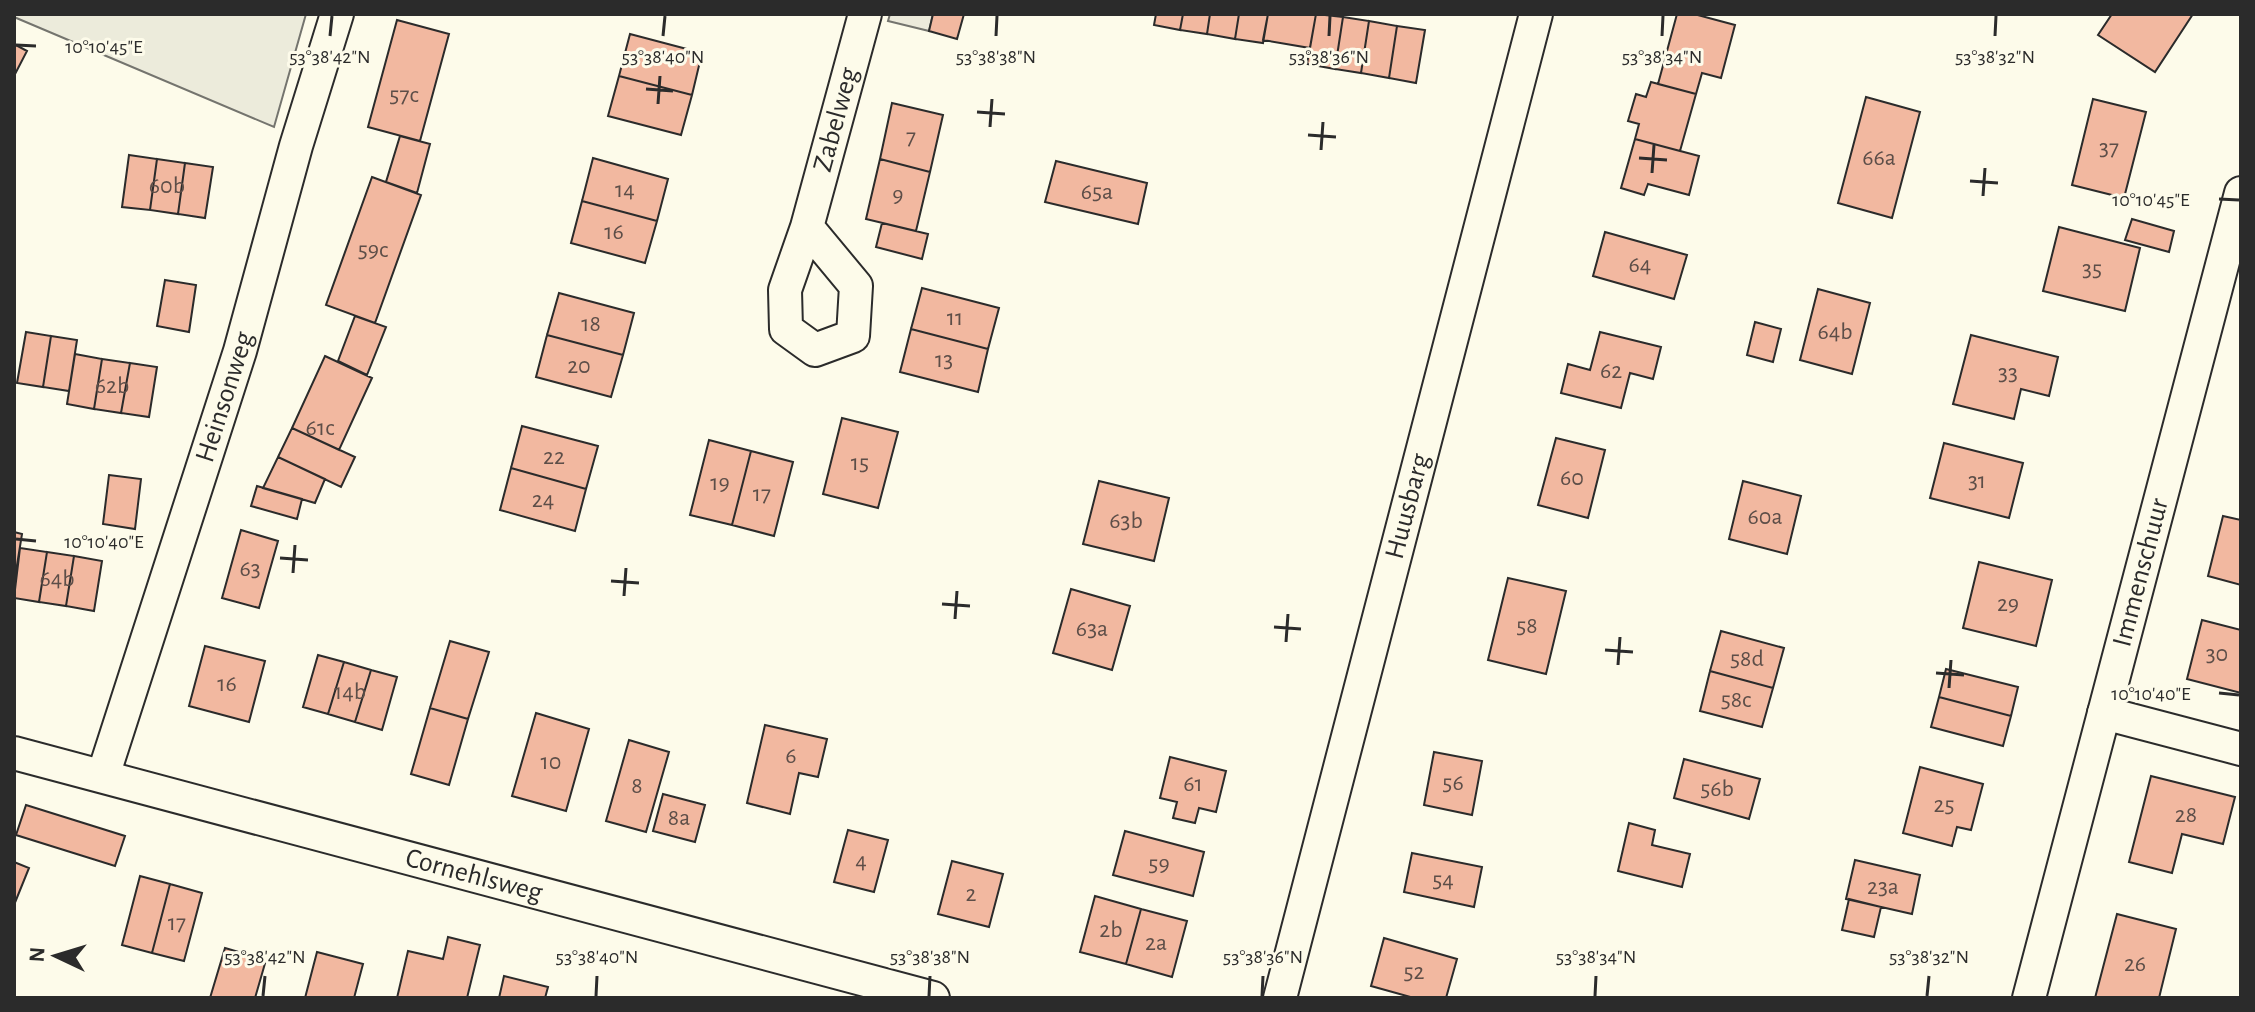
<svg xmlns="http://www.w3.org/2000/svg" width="2255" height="1012" font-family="'Alegreya Sans',sans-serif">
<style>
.green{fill:#ecebdb;stroke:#74746e;stroke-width:2}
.parking{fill:#eceadb;stroke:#74746e;stroke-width:2}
.building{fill:#f2b8a0;stroke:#2b2b2b;stroke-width:2}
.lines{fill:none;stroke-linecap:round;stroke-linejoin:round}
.minor-casing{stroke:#2b2b2b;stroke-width:36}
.minor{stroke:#fdfbea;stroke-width:32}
.ticks{fill:none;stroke:#2b2b2b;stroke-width:3}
.labels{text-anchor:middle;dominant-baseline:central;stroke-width:6;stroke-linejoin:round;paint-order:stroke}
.number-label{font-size:24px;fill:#5d4e48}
.street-label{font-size:28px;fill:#2b2b2b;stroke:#fdfbea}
.ticks-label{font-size:20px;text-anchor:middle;fill:#2b2b2b;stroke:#fdfbea;stroke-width:6;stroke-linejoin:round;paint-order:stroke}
</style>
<rect width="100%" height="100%" fill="#fdfbea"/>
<path class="green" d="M 14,14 L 306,14 L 274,127 L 14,17 Z"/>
<path class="parking" d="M 890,14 L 933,14 L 929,31 L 888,21 Z"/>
<path class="building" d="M 933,14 L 964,14 L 957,39 L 929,31 Z
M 1156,14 L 1183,14 L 1180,30 L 1154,25 Z
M 1183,14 L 1210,14 L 1207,34 L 1180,30 Z
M 1210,14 L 1239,14 L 1235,39 L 1207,34 Z
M 1239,14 L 1268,14 L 1263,43 L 1235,39 Z
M 1268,14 L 1316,14 L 1310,48 L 1263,40 Z
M 1316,14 L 1343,17 L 1335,69 L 1307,64 Z
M 1677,14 L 1694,14 L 1735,25 L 1721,78 L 1702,73 L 1696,94 L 1658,84 Z
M 2112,14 L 2193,14 L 2155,72 L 2098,35 Z
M 1343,17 L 1369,21 L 1361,73 L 1335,69 Z
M 397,20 L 449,34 L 420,141 L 368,127 Z
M 1369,21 L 1397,26 L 1389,78 L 1361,73 Z
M 1397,26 L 1425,30 L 1416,83 L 1389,78 Z
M 630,34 L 702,53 L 692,95 L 619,76 Z
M 14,44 L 27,51 L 14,76 Z
M 619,76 L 692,95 L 681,135 L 608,116 Z
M 1651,82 L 1696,94 L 1680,151 L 1635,139 L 1639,124 L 1628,121 L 1636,94 L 1646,97 Z
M 1866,97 L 1920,112 L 1892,218 L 1838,203 Z
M 2093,99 L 2146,112 L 2124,198 L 2072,185 Z
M 892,103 L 943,115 L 930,172 L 880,159 Z
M 400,136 L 430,144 L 417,193 L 386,182 Z
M 1635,139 L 1699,156 L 1689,195 L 1648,184 L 1644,195 L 1621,188 Z
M 129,155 L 157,159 L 150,210 L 122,207 Z
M 593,158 L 668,179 L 657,221 L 582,201 Z
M 157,159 L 185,163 L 178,214 L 150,210 Z
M 880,159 L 930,172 L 916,231 L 866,219 Z
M 1056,161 L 1147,183 L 1138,224 L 1045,202 Z
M 185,163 L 213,167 L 205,218 L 178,214 Z
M 372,177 L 421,195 L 375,323 L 326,305 Z
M 582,201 L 657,221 L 645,263 L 571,243 Z
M 2132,219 L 2174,231 L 2169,252 L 2125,240 Z
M 882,223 L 928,234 L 922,259 L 876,247 Z
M 2059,227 L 2140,248 L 2125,311 L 2043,291 Z
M 1605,232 L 1687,255 L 1674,299 L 1593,276 Z
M 165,280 L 196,285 L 189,332 L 157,326 Z
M 922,288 L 999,308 L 988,349 L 911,329 Z
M 1818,289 L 1870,303 L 1852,374 L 1800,360 Z
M 559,293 L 634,313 L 623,355 L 547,335 Z
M 355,316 L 386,327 L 367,375 L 338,361 Z
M 1755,322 L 1781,329 L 1773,362 L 1747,355 Z
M 911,329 L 988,349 L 978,392 L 900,372 Z
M 26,332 L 51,336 L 43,387 L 17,383 Z
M 1600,332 L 1661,347 L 1653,379 L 1630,373 L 1621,408 L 1561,393 L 1568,364 L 1590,370 Z
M 547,335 L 623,355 L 611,397 L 536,377 Z
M 1971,335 L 2058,357 L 2049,396 L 2021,389 L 2014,419 L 1953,404 Z
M 51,336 L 77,340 L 69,391 L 43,387 Z
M 75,354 L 102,359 L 94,409 L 67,404 Z
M 325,356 L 372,378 L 339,450 L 292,428 Z
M 102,359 L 130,363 L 121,413 L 94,409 Z
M 130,363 L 157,367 L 149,417 L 121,413 Z
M 842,418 L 898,432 L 878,508 L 823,494 Z
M 522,426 L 598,446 L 586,489 L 511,468 Z
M 292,428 L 355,457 L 341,487 L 278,457 Z
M 1556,438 L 1605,450 L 1588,518 L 1538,505 Z
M 709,440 L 751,451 L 732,525 L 690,515 Z
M 1944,443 L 2023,463 L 2009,518 L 1930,498 Z
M 751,451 L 793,462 L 774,536 L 732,525 Z
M 278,457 L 325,479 L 315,503 L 263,488 Z
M 511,468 L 586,489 L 575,531 L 500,510 Z
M 109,475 L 141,479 L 135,529 L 103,524 Z
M 1099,481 L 1169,498 L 1154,561 L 1083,544 Z
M 1743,481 L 1801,496 L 1787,554 L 1729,539 Z
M 257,486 L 302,499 L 297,519 L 251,506 Z
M 2223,516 L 2241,520 L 2241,585 L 2208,576 Z
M 241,530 L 278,541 L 259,608 L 222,598 Z
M 14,532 L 22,534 L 14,584 Z
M 20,548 L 47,552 L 39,602 L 14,598 Z
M 47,552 L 74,556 L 66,606 L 39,602 Z
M 74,556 L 102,561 L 94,611 L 66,606 Z
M 1979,562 L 2052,580 L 2036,646 L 1963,628 Z
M 1508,578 L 1566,591 L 1546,674 L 1488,660 Z
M 1071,589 L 1130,606 L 1112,670 L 1053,653 Z
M 2202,620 L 2241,630 L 2241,693 L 2187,679 Z
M 1721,631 L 1784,648 L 1773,688 L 1710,671 Z
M 450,641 L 489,652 L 468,719 L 430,708 Z
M 205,646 L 265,661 L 249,722 L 189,706 Z
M 318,655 L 344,662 L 328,714 L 303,707 Z
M 344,662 L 371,670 L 355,722 L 328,714 Z
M 1946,669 L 2018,687 L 2011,716 L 1939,697 Z
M 371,670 L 397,677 L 382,730 L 355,722 Z
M 1710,671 L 1773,688 L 1762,727 L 1700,711 Z
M 1939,697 L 2011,716 L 2003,746 L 1931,727 Z
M 430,708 L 468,719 L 449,785 L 411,774 Z
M 536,713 L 589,729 L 566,811 L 512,796 Z
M 765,725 L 827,739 L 818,777 L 799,773 L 790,814 L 747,803 Z
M 629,740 L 669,752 L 646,832 L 606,821 Z
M 1434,752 L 1482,761 L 1472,815 L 1424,805 Z
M 1170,757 L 1226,771 L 1216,812 L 1199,808 L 1195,823 L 1173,818 L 1177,802 L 1160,798 Z
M 1684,759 L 1760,779 L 1749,819 L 1674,798 Z
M 1920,767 L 1983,784 L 1971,830 L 1957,827 L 1952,846 L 1903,833 Z
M 2151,776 L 2235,797 L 2223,844 L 2182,834 L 2172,873 L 2129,862 Z
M 663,794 L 705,805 L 695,842 L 653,831 Z
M 26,805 L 125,836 L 115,866 L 16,835 Z
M 1629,823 L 1655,830 L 1652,845 L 1690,854 L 1682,887 L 1618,871 Z
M 848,830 L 888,840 L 874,892 L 834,882 Z
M 1125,831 L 1204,852 L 1193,896 L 1113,875 Z
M 1412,853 L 1482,867 L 1474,907 L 1404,892 Z
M 1855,860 L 1920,875 L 1912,914 L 1846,899 Z
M 952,861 L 1003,874 L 989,927 L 938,914 Z
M 14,862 L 29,868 L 14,905 Z
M 140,876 L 170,884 L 152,953 L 122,945 Z
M 170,884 L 202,893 L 184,961 L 152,953 Z
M 1095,896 L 1141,909 L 1126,964 L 1080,952 Z
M 1849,899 L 1881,907 L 1874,937 L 1842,930 Z
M 1141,909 L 1187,921 L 1172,977 L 1126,964 Z
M 2117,914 L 2176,929 L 2159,998 L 2095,998 Z
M 448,937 L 480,945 L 467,998 L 397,998 L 408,951 L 443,959 Z
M 1384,938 L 1457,959 L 1446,998 L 1414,998 L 1371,986 Z
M 225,948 L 266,960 L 255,998 L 210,998 Z
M 317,952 L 363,964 L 354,998 L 305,998 Z
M 504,976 L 548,987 L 545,998 L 499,998 Z"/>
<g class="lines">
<g class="minor-casing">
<g id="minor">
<path id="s1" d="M 807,227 L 856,286 L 853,336 L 815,350 L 786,329 L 785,290 L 807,227 L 865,14"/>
<path d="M 2104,713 L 2241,749"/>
<path id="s2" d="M 14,753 L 933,998"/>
<path id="s3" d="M 103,776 L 240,351 L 296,146 L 337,14"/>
<path id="s4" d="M 1280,998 L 1536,14"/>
<path id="s5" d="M 2029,998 L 2241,193"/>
</g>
</g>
<use href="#minor" class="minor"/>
</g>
<path class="ticks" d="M 330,36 L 332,16M 663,36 L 665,16M 996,36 L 997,16M 1329,36 L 1330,16M 1662,36 L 1663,16M 1995,36 L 1996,16M 16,45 L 36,46M 646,89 L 673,91M 658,104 L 660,76M 977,112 L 1005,114M 990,127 L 992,99M 1308,135 L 1336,137M 1321,150 L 1323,122M 1639,158 L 1667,160M 1652,173 L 1654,145M 1970,181 L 1998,183M 1983,196 L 1985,168M 2219,199 L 2239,200M 16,539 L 36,541M 280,558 L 308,560M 293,573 L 295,545M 611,581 L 639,583M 624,596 L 626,568M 942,604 L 970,606M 955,619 L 957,591M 1274,627 L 1301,629M 1286,642 L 1288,614M 1605,650 L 1633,652M 1618,665 L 1620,637M 1936,673 L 1964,675M 1949,688 L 1951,660M 2219,693 L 2239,695M 263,996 L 265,976M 596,996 L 597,976M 929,996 L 930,976M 1262,996 L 1263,976M 1595,996 L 1596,976M 1927,996 L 1929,976"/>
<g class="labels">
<g class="number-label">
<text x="404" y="95">57c</text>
<text x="911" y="137">7</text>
<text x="2109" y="148">37</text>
<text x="1879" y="158">66a</text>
<text x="167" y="186">60b</text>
<text x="625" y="190">14</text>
<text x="1097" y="192">65a</text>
<text x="898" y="195">9</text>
<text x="614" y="232">16</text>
<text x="373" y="250">59c</text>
<text x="1640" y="265">64</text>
<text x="2092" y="269">35</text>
<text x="955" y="318">11</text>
<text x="591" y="324">18</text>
<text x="1835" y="332">64b</text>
<text x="944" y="360">13</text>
<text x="579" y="366">20</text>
<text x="1611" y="371">62</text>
<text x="2008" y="373">33</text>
<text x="112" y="386">62b</text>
<text x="320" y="428">61c</text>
<text x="554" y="457">22</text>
<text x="860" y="463">15</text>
<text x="1572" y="478">60</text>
<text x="1977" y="481">31</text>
<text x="720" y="483">19</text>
<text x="762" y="494">17</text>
<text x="543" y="500">24</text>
<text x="1765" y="517">60a</text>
<text x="1126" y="521">63b</text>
<text x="250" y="569">63</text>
<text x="57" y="579">64b</text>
<text x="2008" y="604">29</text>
<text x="1527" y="626">58</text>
<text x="1092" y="629">63a</text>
<text x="2217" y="654">30</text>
<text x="1747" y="659">58d</text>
<text x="227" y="684">16</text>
<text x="350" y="692">14b</text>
<text x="1736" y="700">58c</text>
<text x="791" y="756">6</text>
<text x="551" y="762">10</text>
<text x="1453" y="783">56</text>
<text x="1193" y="784">61</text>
<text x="637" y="786">8</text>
<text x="1717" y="789">56b</text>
<text x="1944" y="805">25</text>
<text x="2186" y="815">28</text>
<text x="679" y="818">8a</text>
<text x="861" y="861">4</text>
<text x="1159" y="864">59</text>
<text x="1443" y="880">54</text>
<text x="1883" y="887">23a</text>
<text x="971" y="894">2</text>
<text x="177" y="923">17</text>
<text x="1111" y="930">2b</text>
<text x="1156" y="943">2a</text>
<text x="2135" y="964">26</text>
<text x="1414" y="972">52</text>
</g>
<g class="street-label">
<text stroke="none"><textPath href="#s1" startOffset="420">Zabelweg</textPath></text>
<text stroke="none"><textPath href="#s3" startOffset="398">Heinsonweg</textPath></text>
<text stroke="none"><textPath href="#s4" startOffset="508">Huusbarg</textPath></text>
<text stroke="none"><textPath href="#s5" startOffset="440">Immenschuur</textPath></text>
<text stroke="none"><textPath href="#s2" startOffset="476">Cornehlsweg</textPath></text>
</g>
</g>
<g class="ticks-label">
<text x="104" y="53">10°10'45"E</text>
<text x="330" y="63">53°38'42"N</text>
<text x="663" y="63">53°38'40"N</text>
<text x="996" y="63">53°38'38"N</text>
<text x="1329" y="63">53°38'36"N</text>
<text x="1662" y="63">53°38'34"N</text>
<text x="1995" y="63">53°38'32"N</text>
<text x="2151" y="206">10°10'45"E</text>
<text x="104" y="548">10°10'40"E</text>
<text x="2151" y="700">10°10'40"E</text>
<text x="265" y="963">53°38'42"N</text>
<text x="597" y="963">53°38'40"N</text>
<text x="930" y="963">53°38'38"N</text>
<text x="1263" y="963">53°38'36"N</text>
<text x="1596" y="963">53°38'34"N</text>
<text x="1929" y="963">53°38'32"N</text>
</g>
<rect width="2255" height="1012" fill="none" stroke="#2b2b2b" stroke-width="32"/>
<g transform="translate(56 956) rotate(274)" stroke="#fdfbea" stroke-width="6" paint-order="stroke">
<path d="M0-6L14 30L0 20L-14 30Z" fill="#2b2b2b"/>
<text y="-12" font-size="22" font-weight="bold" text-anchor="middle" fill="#2b2b2b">N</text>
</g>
</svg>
